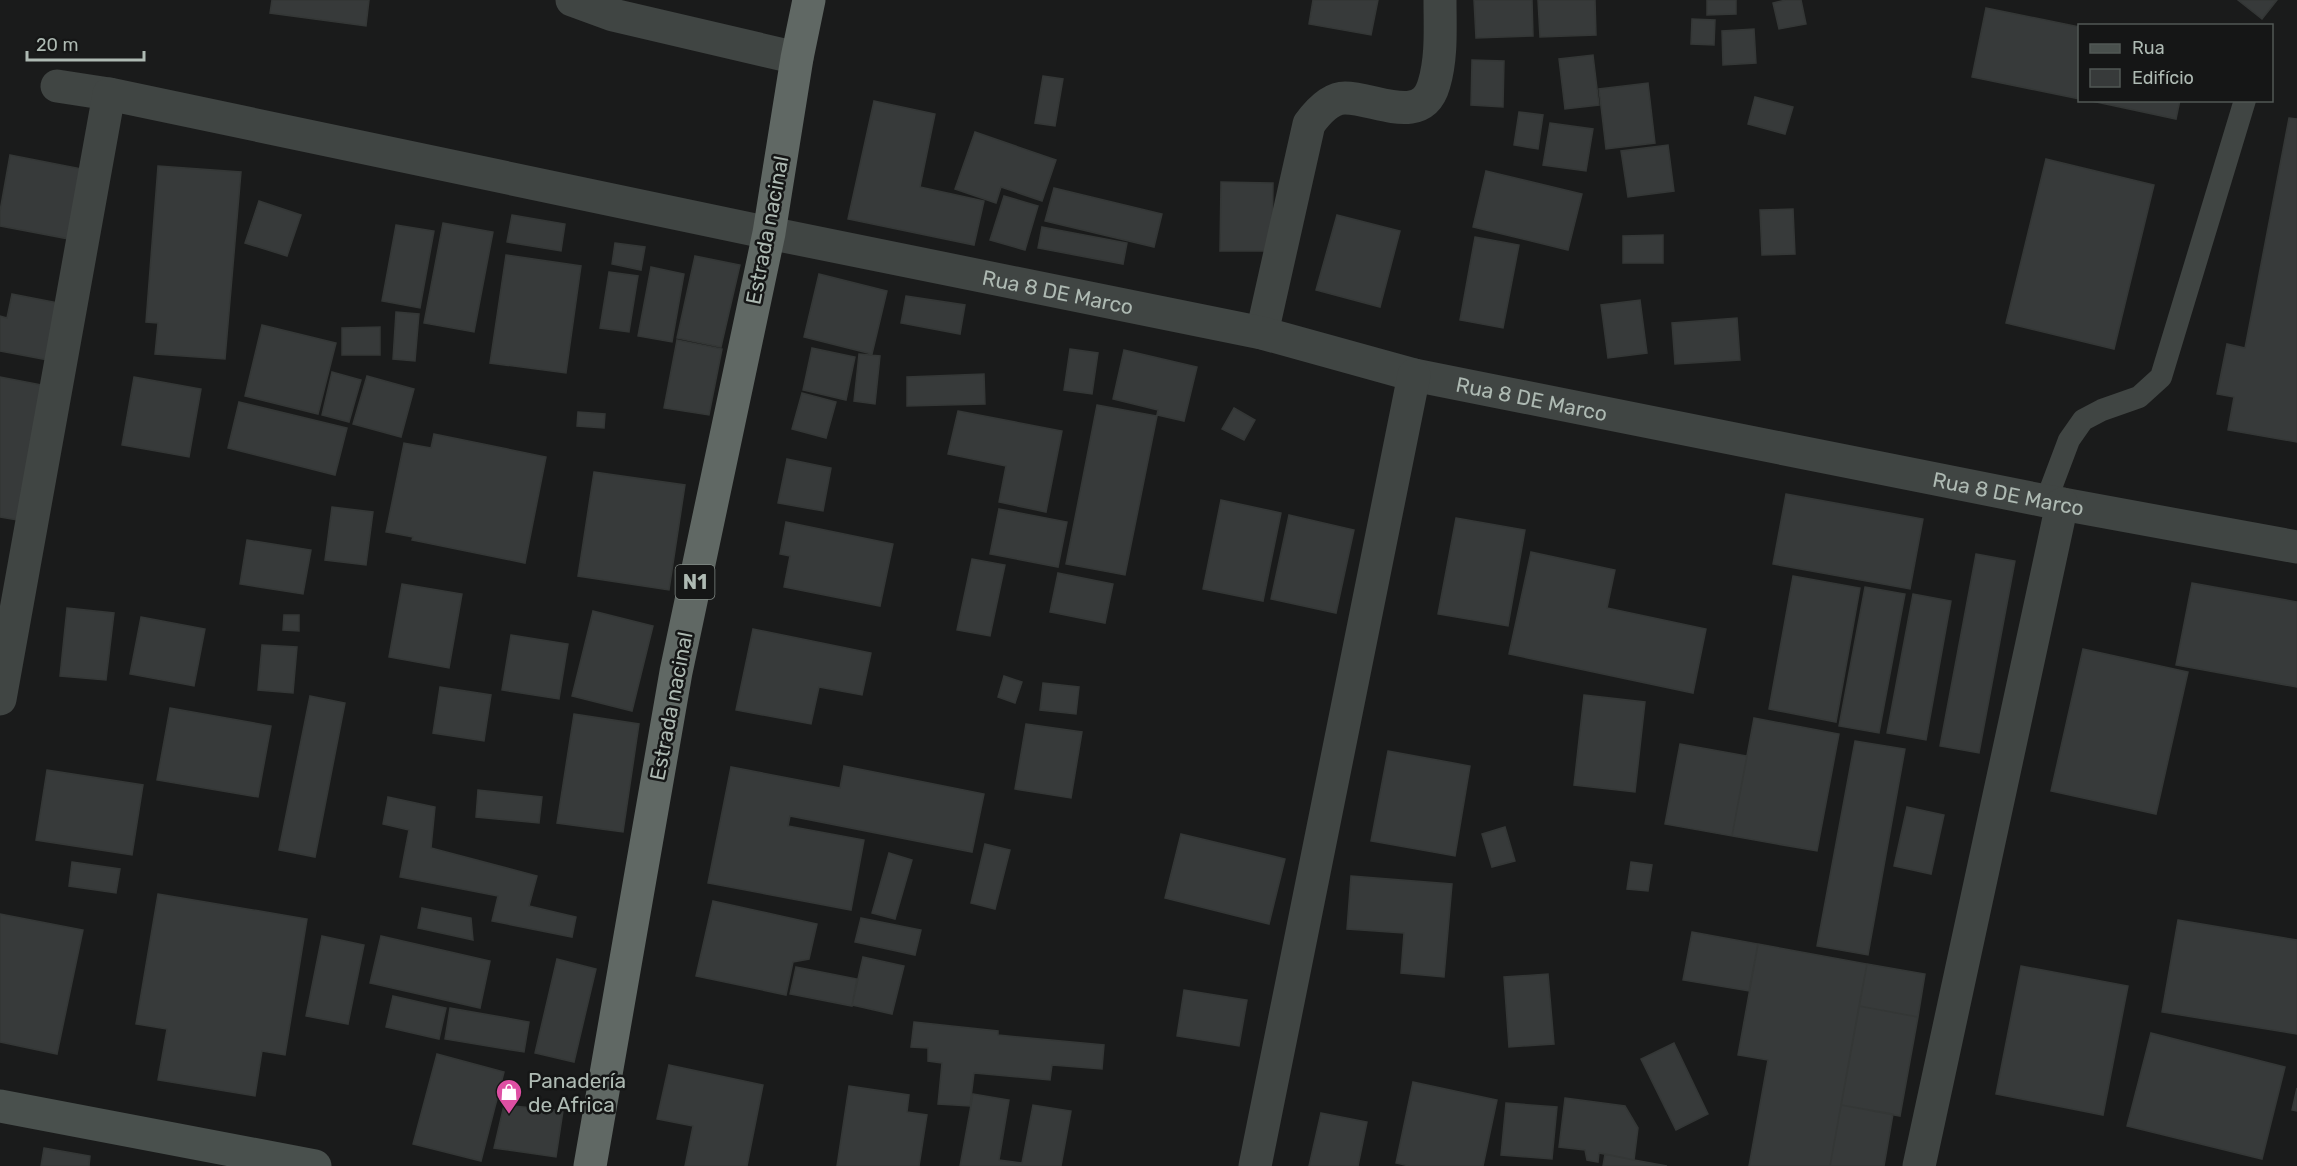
<svg xmlns="http://www.w3.org/2000/svg" width="2297" height="1166" font-family="Rubik,sans-serif">
<style>
.building{fill:#373a3a;stroke:#343736;stroke-width:1.5}
.lines{fill:none;stroke-linecap:round;stroke-linejoin:round}
.service{stroke:#404543;stroke-width:22}
.minor{stroke:#404543;stroke-width:33}
.secondary{stroke:#49504d;stroke-width:33}
.trunk{stroke:#606864;stroke-width:33}
.labels{text-anchor:middle;dominant-baseline:central;stroke-width:5;stroke-linejoin:round;paint-order:stroke}
.shield{fill:#151616;stroke:#808984;stroke-width:1.5}
.shield-label{font-size:20px;font-weight:bold;fill:#aebab3}
.street-label{font-size:21px;fill:#aebab3;stroke:#151616}
.poi-label{font-size:21px;fill:#aebab3;stroke:#151616;text-anchor:start}
</style>
<rect width="100%" height="100%" fill="#1a1b1b"/>
<path class="building" d="M 272,0 L 369,0 L 366,26 L 270,13 Z
M 1313,0 L 1378,0 L 1371,35 L 1309,24 Z
M 1474,0 L 1532,0 L 1533,36 L 1476,38 Z
M 1538,0 L 1595,0 L 1596,35 L 1540,37 Z
M 1707,0 L 1736,0 L 1736,14 L 1707,15 Z
M 1786,0 L 1801,0 L 1806,24 L 1779,29 L 1773,3 Z
M 2238,0 L 2277,0 L 2262,19 Z
M 1986,8 L 2080,27 L 2080,99 L 1972,77 Z
M 1692,19 L 1715,20 L 1714,45 L 1691,44 Z
M 1754,29 L 1756,63 L 1723,65 L 1722,31 Z
M 1593,55 L 1599,105 L 1565,109 L 1559,59 Z
M 1472,60 L 1504,61 L 1503,107 L 1471,105 Z
M 1043,76 L 1063,79 L 1055,126 L 1035,123 Z
M 1648,83 L 1655,143 L 1606,149 L 1599,89 Z
M 1755,97 L 1793,107 L 1785,134 L 1748,124 Z
M 2087,100 L 2180,100 L 2176,119 Z
M 874,101 L 935,114 L 920,187 L 984,201 L 974,245 L 848,219 Z
M 1519,112 L 1543,115 L 1538,149 L 1514,145 Z
M 2289,118 L 2297,119 L 2297,442 L 2228,430 L 2234,397 L 2217,394 L 2227,344 L 2245,348 Z
M 1550,123 L 1593,129 L 1586,171 L 1543,165 Z
M 975,132 L 1056,160 L 1042,201 L 1001,187 L 996,203 L 955,189 Z
M 1668,145 L 1674,191 L 1628,197 L 1621,151 Z
M 10,155 L 82,169 L 69,239 L 0,226 L 0,211 Z
M 2046,159 L 2154,185 L 2114,349 L 2006,323 Z
M 158,166 L 241,172 L 225,359 L 155,354 L 158,323 L 146,322 Z
M 1486,171 L 1582,194 L 1568,250 L 1473,227 Z
M 1221,182 L 1273,183 L 1272,251 L 1220,251 Z
M 1054,188 L 1162,214 L 1154,247 L 1045,221 Z
M 1004,196 L 1038,206 L 1025,250 L 990,240 Z
M 259,201 L 301,215 L 287,256 L 245,243 Z
M 1793,209 L 1795,254 L 1762,255 L 1760,210 Z
M 512,215 L 565,224 L 561,251 L 507,242 Z
M 1337,215 L 1400,231 L 1380,307 L 1316,290 Z
M 443,223 L 493,232 L 474,332 L 424,323 Z
M 396,225 L 434,231 L 420,308 L 382,301 Z
M 1042,227 L 1127,243 L 1123,264 L 1038,248 Z
M 1663,235 L 1663,263 L 1623,263 L 1623,236 Z
M 1475,237 L 1519,245 L 1503,328 L 1460,320 Z
M 615,243 L 645,247 L 641,270 L 612,264 Z
M 506,255 L 581,266 L 566,373 L 490,363 Z
M 695,256 L 740,265 L 721,347 L 677,338 Z
M 651,267 L 684,274 L 672,342 L 638,336 Z
M 609,272 L 638,276 L 629,332 L 600,328 Z
M 819,274 L 887,291 L 872,354 L 804,337 Z
M 12,294 L 69,305 L 59,362 L 0,351 L 0,316 L 7,318 Z
M 906,296 L 965,305 L 960,334 L 901,323 Z
M 1640,300 L 1647,353 L 1608,358 L 1601,305 Z
M 396,312 L 419,314 L 415,361 L 393,359 Z
M 1737,318 L 1740,360 L 1675,364 L 1672,323 Z
M 262,325 L 336,343 L 318,414 L 245,396 Z
M 380,327 L 380,355 L 342,355 L 342,328 Z
M 677,340 L 722,349 L 709,415 L 664,408 Z
M 812,348 L 855,357 L 846,400 L 803,390 Z
M 1070,349 L 1098,353 L 1092,394 L 1064,390 Z
M 1124,350 L 1197,367 L 1184,421 L 1157,415 L 1158,410 L 1113,399 Z
M 859,354 L 880,356 L 875,404 L 854,401 Z
M 332,372 L 361,380 L 349,422 L 322,415 Z
M 984,374 L 985,404 L 907,406 L 907,377 Z
M 367,376 L 414,389 L 401,437 L 353,424 Z
M 0,377 L 42,385 L 17,520 L 0,517 Z
M 134,377 L 201,389 L 189,457 L 122,445 Z
M 802,393 L 836,402 L 826,438 L 792,429 Z
M 239,402 L 347,428 L 335,475 L 228,448 Z
M 1097,405 L 1157,416 L 1125,575 L 1066,564 Z
M 1234,408 L 1255,420 L 1244,440 L 1222,429 Z
M 958,411 L 1062,431 L 1046,512 L 999,502 L 1006,466 L 948,454 Z
M 578,412 L 605,414 L 604,428 L 577,426 Z
M 434,434 L 546,457 L 525,563 L 412,540 L 413,537 L 386,532 L 404,443 L 431,448 Z
M 787,459 L 831,468 L 823,511 L 778,503 Z
M 594,472 L 685,485 L 669,590 L 578,576 Z
M 1786,494 L 1923,519 L 1910,589 L 1773,564 Z
M 1221,500 L 1281,513 L 1263,601 L 1203,589 Z
M 332,507 L 373,512 L 366,565 L 325,560 Z
M 999,509 L 1067,522 L 1058,567 L 990,554 Z
M 1289,515 L 1354,530 L 1336,613 L 1271,599 Z
M 1456,518 L 1525,530 L 1508,626 L 1438,614 Z
M 786,522 L 893,544 L 880,606 L 784,587 L 790,556 L 780,554 Z
M 247,540 L 311,550 L 303,594 L 240,584 Z
M 1531,552 L 1615,570 L 1607,608 L 1706,629 L 1693,693 L 1509,654 Z
M 1976,554 L 2015,561 L 1979,753 L 1940,746 Z
M 972,559 L 1005,565 L 990,636 L 957,630 Z
M 1058,573 L 1113,584 L 1105,623 L 1050,612 Z
M 1793,576 L 1860,588 L 1836,722 L 1769,709 Z
M 2192,583 L 2297,602 L 2297,687 L 2176,665 Z
M 402,584 L 462,594 L 449,668 L 389,657 Z
M 1865,587 L 1905,594 L 1879,733 L 1839,726 Z
M 1913,594 L 1951,601 L 1926,740 L 1887,733 Z
M 67,608 L 114,613 L 106,680 L 60,676 Z
M 593,611 L 653,626 L 632,711 L 572,696 Z
M 284,615 L 299,615 L 299,631 L 283,630 Z
M 141,617 L 205,629 L 194,686 L 130,674 Z
M 753,629 L 871,653 L 862,695 L 819,687 L 811,724 L 736,710 Z
M 511,635 L 568,644 L 559,699 L 502,690 Z
M 262,645 L 297,647 L 293,693 L 258,690 Z
M 2083,649 L 2188,672 L 2156,814 L 2051,791 Z
M 1004,676 L 1022,682 L 1015,703 L 998,697 Z
M 1043,683 L 1079,687 L 1076,714 L 1040,710 Z
M 440,687 L 491,695 L 484,741 L 433,733 Z
M 1584,695 L 1645,702 L 1635,792 L 1574,785 Z
M 310,696 L 345,703 L 315,857 L 279,850 Z
M 170,708 L 271,726 L 258,797 L 157,780 Z
M 574,714 L 639,724 L 623,832 L 557,823 Z
M 1754,718 L 1839,734 L 1817,851 L 1732,836 Z
M 1026,724 L 1082,732 L 1071,798 L 1015,789 Z
M 1855,741 L 1905,749 L 1868,955 L 1817,946 Z
M 1680,744 L 1747,756 L 1732,836 L 1665,824 Z
M 1388,751 L 1470,766 L 1455,856 L 1371,841 Z
M 844,766 L 984,794 L 972,852 L 790,816 L 788,826 L 864,840 L 851,910 L 708,883 L 731,767 L 840,788 Z
M 47,770 L 143,785 L 132,855 L 36,840 Z
M 478,790 L 542,797 L 539,823 L 476,817 Z
M 388,797 L 435,807 L 431,848 L 537,876 L 529,906 L 576,917 L 572,937 L 492,921 L 498,896 L 400,877 L 409,830 L 383,824 Z
M 1907,807 L 1944,815 L 1931,874 L 1894,866 Z
M 1505,827 L 1515,861 L 1492,867 L 1482,834 Z
M 1181,834 L 1285,859 L 1269,924 L 1165,898 Z
M 985,844 L 1010,850 L 995,909 L 971,903 Z
M 889,853 L 912,860 L 895,919 L 872,913 Z
M 72,862 L 120,869 L 116,893 L 69,886 Z
M 1631,862 L 1652,865 L 1648,891 L 1627,889 Z
M 1351,876 L 1452,884 L 1444,977 L 1401,973 L 1404,933 L 1347,929 Z
M 158,894 L 307,919 L 285,1055 L 262,1051 L 255,1096 L 158,1080 L 167,1029 L 136,1024 Z
M 713,901 L 817,924 L 809,959 L 793,962 L 786,995 L 696,976 Z
M 422,908 L 471,918 L 473,940 L 418,928 Z
M 0,914 L 83,930 L 57,1054 L 0,1042 Z
M 861,918 L 921,930 L 915,955 L 855,942 Z
M 2178,920 L 2297,940 L 2297,1034 L 2162,1012 Z
M 1692,932 L 1758,944 L 1749,991 L 1683,980 Z
M 322,936 L 364,945 L 348,1024 L 306,1016 Z
M 381,936 L 490,961 L 480,1008 L 370,983 Z
M 1758,944 L 1867,964 L 1830,1166 L 1749,1166 L 1768,1060 L 1738,1055 Z
M 863,957 L 904,966 L 892,1014 L 852,1005 Z
M 557,959 L 596,969 L 574,1062 L 535,1053 Z
M 1867,964 L 1925,974 L 1918,1017 L 1859,1006 Z
M 2021,966 L 2128,986 L 2103,1115 L 1996,1094 Z
M 796,967 L 857,979 L 852,1006 L 790,994 Z
M 1548,974 L 1554,1044 L 1509,1047 L 1504,977 Z
M 1184,990 L 1247,1000 L 1239,1046 L 1177,1036 Z
M 393,996 L 446,1008 L 439,1039 L 386,1027 Z
M 1859,1006 L 1918,1017 L 1900,1116 L 1841,1105 Z
M 450,1008 L 529,1022 L 524,1052 L 445,1039 Z
M 914,1022 L 998,1031 L 998,1035 L 1104,1045 L 1102,1069 L 1052,1065 L 1050,1080 L 974,1073 L 970,1106 L 938,1104 L 942,1063 L 928,1061 L 928,1048 L 911,1047 Z
M 2151,1033 L 2285,1067 L 2262,1159 L 2127,1126 Z
M 1674,1043 L 1708,1114 L 1676,1130 L 1641,1059 Z
M 437,1054 L 504,1072 L 481,1161 L 413,1144 Z
M 669,1065 L 763,1085 L 747,1166 L 685,1166 L 693,1126 L 657,1119 Z
M 1413,1082 L 1497,1100 L 1483,1166 L 1409,1166 L 1396,1163 Z
M 849,1086 L 909,1095 L 907,1112 L 927,1115 L 919,1166 L 837,1166 Z
M 2297,1088 L 2297,1111 L 2292,1110 Z
M 973,1094 L 1009,1100 L 999,1160 L 1022,1163 L 1033,1105 L 1071,1111 L 1061,1166 L 960,1166 Z
M 1565,1098 L 1625,1106 L 1638,1128 L 1634,1160 L 1599,1153 L 1598,1162 L 1587,1160 L 1585,1150 L 1559,1147 Z
M 1506,1103 L 1557,1107 L 1552,1159 L 1501,1155 Z
M 504,1105 L 563,1111 L 556,1157 L 494,1148 Z
M 1841,1105 L 1893,1114 L 1884,1166 L 1830,1166 Z
M 1321,1113 L 1367,1122 L 1358,1166 L 1309,1166 Z
M 44,1148 L 90,1156 L 89,1166 L 41,1166 Z
M 1605,1154 L 1634,1160 L 1667,1166 L 1603,1166 Z"/>
<g class="lines">
<path class="service" d="M 2046,501 L 2069,440 L 2083,420 L 2102,410 L 2139,397 L 2161,377 L 2245,100"/>
<g class="minor">
<path d="M 572,0 L 613,15 L 797,58"/>
<path d="M 57,86 L 109,94"/>
<path d="M 1262,333 L 1309,124 C 1317,113 1330,98 1345,98 C 1376,98 1422,127 1434,84 C 1442,57 1440,28 1440,0"/>
<path id="s1" d="M 0,699 L 109,94 L 769,233 L 1262,333 L 1414,375 L 2046,501 L 2297,547"/>
<path d="M 1255,1166 L 1414,375"/>
<path d="M 1919,1166 L 2062,504"/>
</g>
<path class="secondary" d="M 0,1106 L 315,1166"/>
<path class="trunk" d="M 590,1166 L 676,672 L 769,233 L 797,58 L 809,0"/>
</g>
<defs>
<g id="shop-pin" transform="scale(1.35)"><path d="M0 17L-7.5 6A9.5 9.5 0 1 1 7.5 6Z" fill="#de4fa3" stroke="#151616"/><path d="M-5-2.5h2.3a2.7 3.5 0 0 1 5.4 0H5L5.5 6h-11ZM-1.5-2.5h3a1.5 2.3 0 0 0-3 0Z" fill="#fff"/></g>
</defs>
<g fill-rule="evenodd">
<use href="#shop-pin" x="509" y="1092"/>
</g>
<g class="labels">
<rect class="shield" x="675.5" y="565" width="39" height="34" rx="4.5"/>
<g class="shield-label">
<text x="695" y="582">N1</text>
</g>
<g class="street-label">
<text transform="translate(767 230) rotate(-79)">Estrada nacinal</text>
<text stroke="none"><textPath href="#s1" startOffset="1584">Rua 8 DE Marco</textPath></text>
<text stroke="none"><textPath href="#s1" startOffset="2070">Rua 8 DE Marco</textPath></text>
<text stroke="none"><textPath href="#s1" startOffset="2556">Rua 8 DE Marco</textPath></text>
<text transform="translate(671 706) rotate(-79)">Estrada nacinal</text>
</g>
<g class="poi-label">
<text x="528" y="1080">Panadería<tspan x="528" dy="24">de Africa</tspan></text>
</g>
</g>
<rect x="2078" y="24" width="195" height="78" fill="#151616" stroke="#525855" stroke-width="1.5"/>
<rect x="2090" y="44" width="30" height="9" fill="#49504d" stroke="#525855" stroke-width="1.5"/>
<text x="2132" y="54" font-size="18" fill="#aebab3">Rua</text>
<rect x="2090" y="69" width="30" height="18" fill="#373a3a" stroke="#525855" stroke-width="1.5"/>
<text x="2132" y="84" font-size="18" fill="#aebab3">Edifício</text>
<path d="M27 51v9h117v-9" fill="none" stroke="#aebab3" stroke-width="3"/>
<text x="36" y="51" font-size="18" fill="#aebab3" stroke="#151616" stroke-width="4.5" paint-order="stroke">20 m</text>
</svg>
